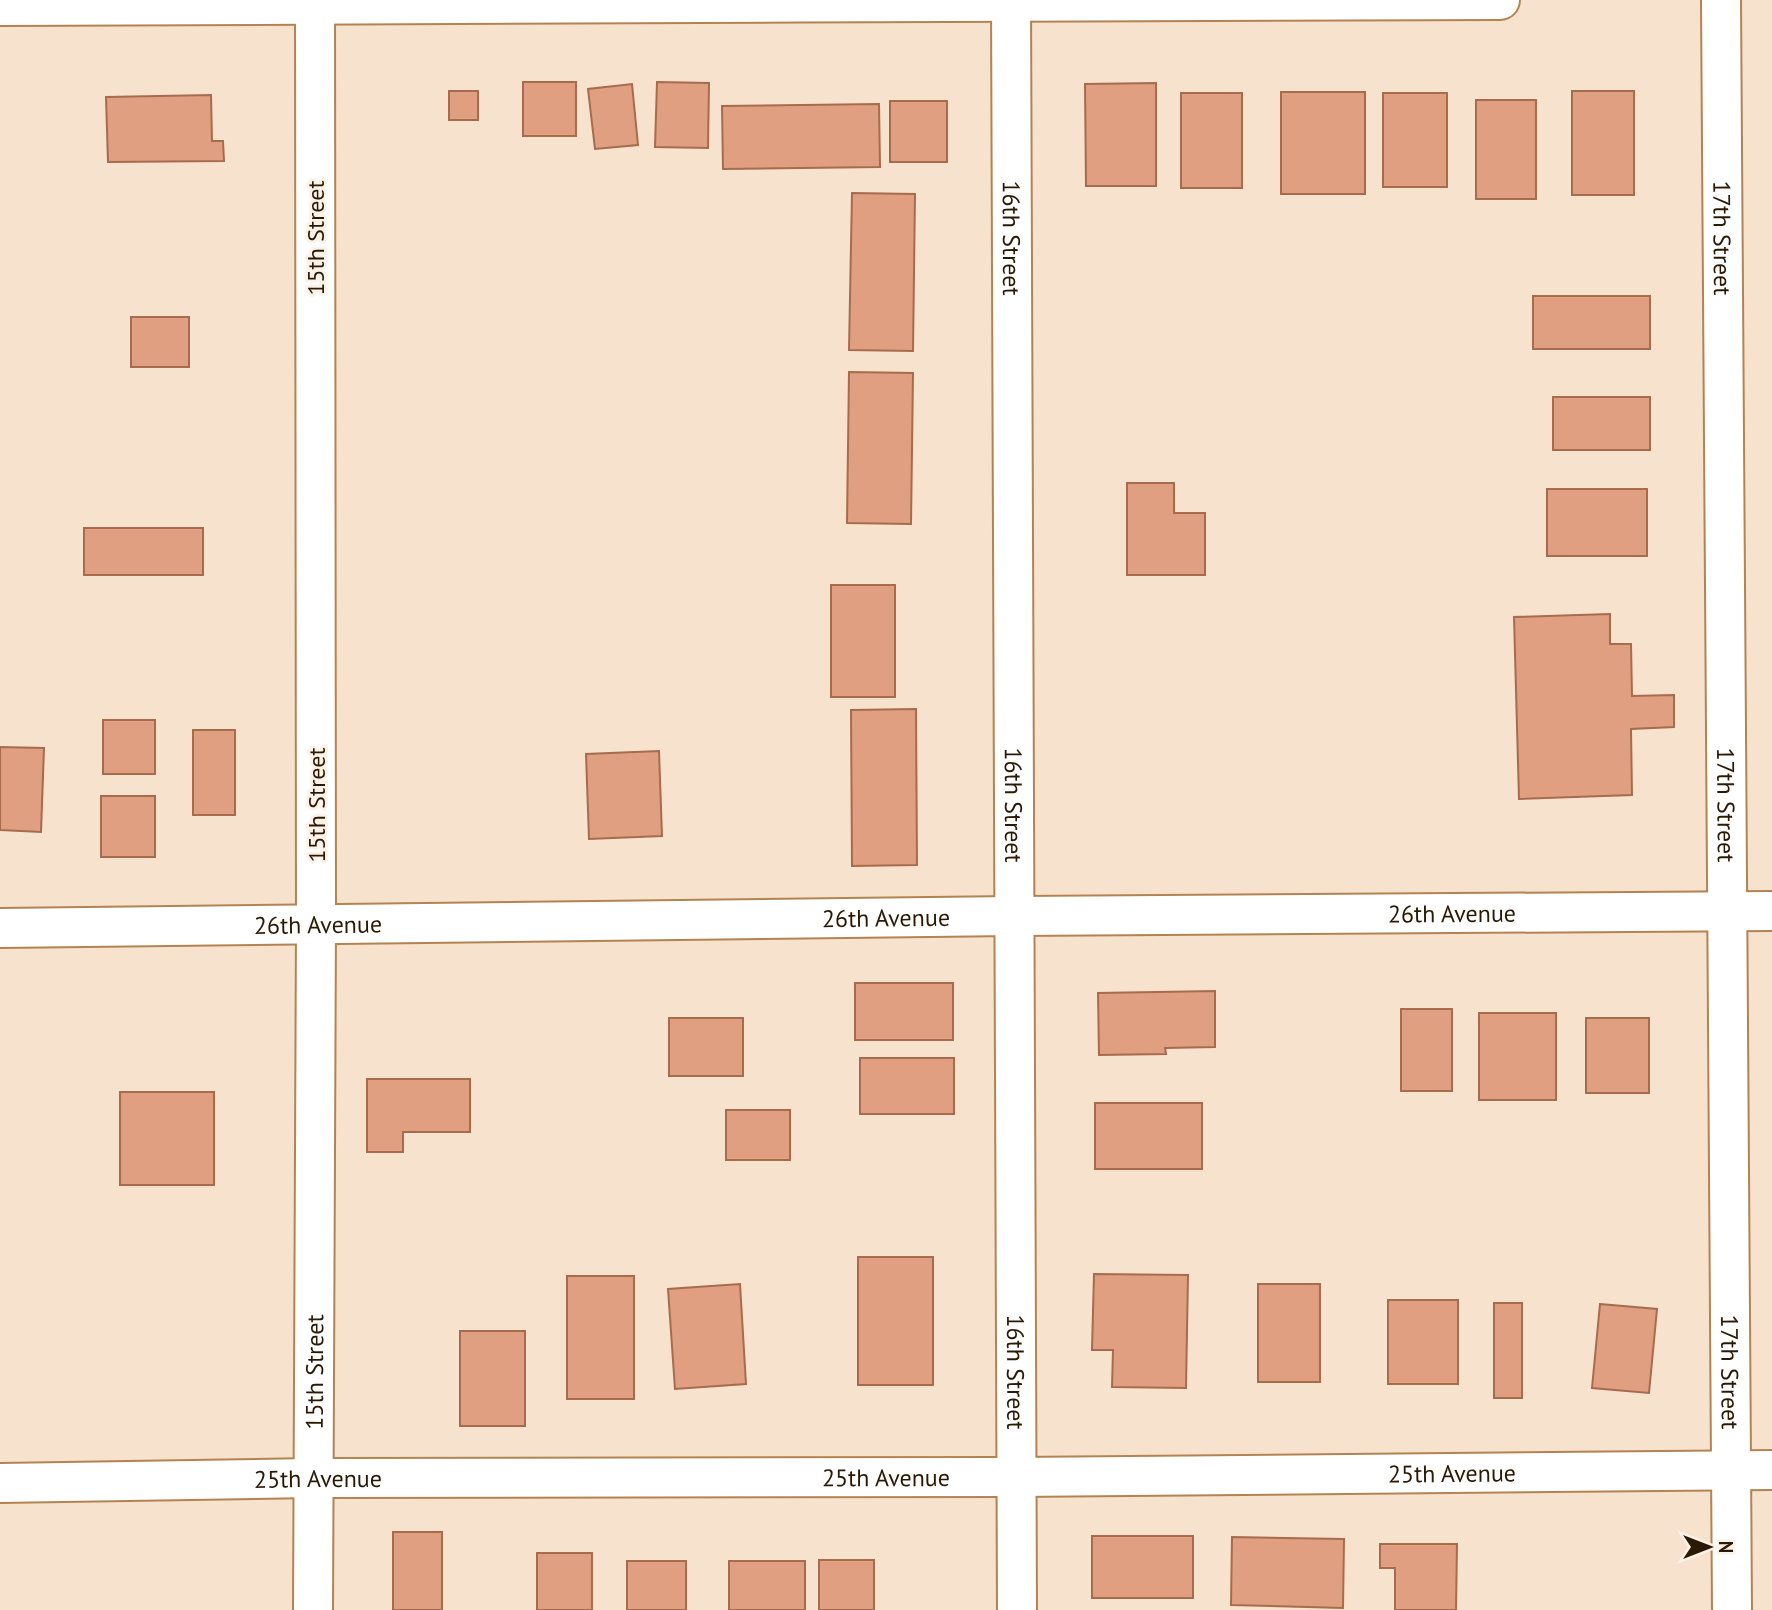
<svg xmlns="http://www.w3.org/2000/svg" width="1772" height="1610" font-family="'PT Sans',sans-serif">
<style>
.building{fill:#e09f80;stroke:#a86b4e;stroke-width:2}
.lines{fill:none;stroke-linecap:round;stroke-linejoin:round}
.minor-casing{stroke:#b38352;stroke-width:42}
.minor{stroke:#fff;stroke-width:38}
.labels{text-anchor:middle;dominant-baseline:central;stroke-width:6;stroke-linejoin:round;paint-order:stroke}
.street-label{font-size:24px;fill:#2b1904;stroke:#fcf2e7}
</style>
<rect width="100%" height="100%" fill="#f7e2ce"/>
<path class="building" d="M 523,82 L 576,82 L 576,136 L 523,136 Z
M 657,82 L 709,83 L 708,148 L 655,147 Z
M 1156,83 L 1156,186 L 1086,186 L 1085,84 Z
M 632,84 L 638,145 L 595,149 L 588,89 Z
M 449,91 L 478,91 L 478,120 L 449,120 Z
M 1572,91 L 1634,91 L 1634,195 L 1572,195 Z
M 1281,92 L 1365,92 L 1365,194 L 1281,194 Z
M 1181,93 L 1242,93 L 1242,188 L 1181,188 Z
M 1383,93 L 1447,93 L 1447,187 L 1383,187 Z
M 211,95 L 212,141 L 223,141 L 224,161 L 108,162 L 106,97 Z
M 1476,100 L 1536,100 L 1536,199 L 1476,199 Z
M 890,101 L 947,101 L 947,162 L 890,162 Z
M 879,104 L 880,167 L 723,169 L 722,106 Z
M 852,193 L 915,194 L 913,351 L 849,350 Z
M 1533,296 L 1650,296 L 1650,349 L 1533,349 Z
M 131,317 L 189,317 L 189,367 L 131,367 Z
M 849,372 L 913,373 L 911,524 L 847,523 Z
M 1553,397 L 1650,397 L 1650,450 L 1553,450 Z
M 1127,483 L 1174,483 L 1174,513 L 1205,513 L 1205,575 L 1127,575 Z
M 1547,489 L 1647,489 L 1647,556 L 1547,556 Z
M 84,528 L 203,528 L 203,575 L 84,575 Z
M 831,585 L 895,585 L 895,697 L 831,697 Z
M 1610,614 L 1610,644 L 1631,644 L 1632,696 L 1674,695 L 1674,727 L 1631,729 L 1632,795 L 1519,799 L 1514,617 Z
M 916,709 L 917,865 L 852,866 L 851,710 Z
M 103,720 L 155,720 L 155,774 L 103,774 Z
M 193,730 L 235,730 L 235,815 L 193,815 Z
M 0,747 L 44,748 L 41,832 L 0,830 Z
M 659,751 L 662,836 L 589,839 L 586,754 Z
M 101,796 L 155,796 L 155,857 L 101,857 Z
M 855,983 L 953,983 L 953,1040 L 855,1040 Z
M 1215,991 L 1215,1047 L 1165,1048 L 1166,1054 L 1099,1055 L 1098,993 Z
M 1401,1009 L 1452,1009 L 1452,1091 L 1401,1091 Z
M 1479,1013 L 1556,1013 L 1556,1100 L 1479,1100 Z
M 669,1018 L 743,1018 L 743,1076 L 669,1076 Z
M 1586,1018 L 1649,1018 L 1649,1093 L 1586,1093 Z
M 860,1058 L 954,1058 L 954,1114 L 860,1114 Z
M 367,1079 L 470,1079 L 470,1132 L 403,1132 L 403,1152 L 367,1152 Z
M 120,1092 L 214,1092 L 214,1185 L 120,1185 Z
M 1095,1103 L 1202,1103 L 1202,1169 L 1095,1169 Z
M 726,1110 L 790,1110 L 790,1160 L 726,1160 Z
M 858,1257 L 933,1257 L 933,1385 L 858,1385 Z
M 1094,1274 L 1188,1275 L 1186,1388 L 1112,1387 L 1113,1350 L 1092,1350 Z
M 567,1276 L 634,1276 L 634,1399 L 567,1399 Z
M 740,1284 L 746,1384 L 675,1389 L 668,1289 Z
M 1258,1284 L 1320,1284 L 1320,1382 L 1258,1382 Z
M 1388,1300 L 1458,1300 L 1458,1384 L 1388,1384 Z
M 1494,1303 L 1522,1303 L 1522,1398 L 1494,1398 Z
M 1600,1304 L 1657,1309 L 1649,1393 L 1592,1388 Z
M 460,1331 L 525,1331 L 525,1426 L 460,1426 Z
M 393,1532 L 442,1532 L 442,1610 L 393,1610 Z
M 1092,1536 L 1193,1536 L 1193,1598 L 1092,1598 Z
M 1232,1537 L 1344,1539 L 1343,1608 L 1231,1605 Z
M 1380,1544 L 1457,1544 L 1456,1610 L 1395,1610 L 1395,1568 L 1380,1568 Z
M 537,1553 L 592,1553 L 592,1610 L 537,1610 Z
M 819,1560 L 874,1560 L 874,1610 L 819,1610 Z
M 627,1561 L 686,1561 L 686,1610 L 627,1610 Z
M 729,1561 L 805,1561 L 805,1610 L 729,1610 Z"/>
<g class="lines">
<g class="minor-casing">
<g id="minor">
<path id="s1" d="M 1011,0 L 1017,1610"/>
<path id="s2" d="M 1721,0 L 1732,1610"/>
<path d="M 0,6 C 500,1 1000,4 1500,0"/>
<path id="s3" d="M 0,928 L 1013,916 L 1772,911"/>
<path id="s4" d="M 0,1483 L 312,1478 L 1016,1477 L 1772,1470"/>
<path id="s5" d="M 313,1610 L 316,923 L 315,0"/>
</g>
</g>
<use href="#minor" class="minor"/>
</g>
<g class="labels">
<g class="street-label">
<text transform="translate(315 238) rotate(-90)">15th Street</text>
<text stroke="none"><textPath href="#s1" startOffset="238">16th Street</textPath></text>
<text stroke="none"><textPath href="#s2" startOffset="238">17th Street</textPath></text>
<text transform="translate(316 805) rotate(-90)">15th Street</text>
<text stroke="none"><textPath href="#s1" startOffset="805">16th Street</textPath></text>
<text stroke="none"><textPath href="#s2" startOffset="805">17th Street</textPath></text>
<text stroke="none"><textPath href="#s3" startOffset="1452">26th Avenue</textPath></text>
<text stroke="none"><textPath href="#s3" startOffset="886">26th Avenue</textPath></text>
<text stroke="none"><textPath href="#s3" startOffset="318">26th Avenue</textPath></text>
<text stroke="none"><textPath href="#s5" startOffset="238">15th Street</textPath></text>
<text stroke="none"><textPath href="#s1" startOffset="1372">16th Street</textPath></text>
<text stroke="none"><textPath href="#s2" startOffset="1372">17th Street</textPath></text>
<text stroke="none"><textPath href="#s4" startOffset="1452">25th Avenue</textPath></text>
<text stroke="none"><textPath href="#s4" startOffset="886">25th Avenue</textPath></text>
<text stroke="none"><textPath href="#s4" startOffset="318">25th Avenue</textPath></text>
</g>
</g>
<g transform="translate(1709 1547) rotate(90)" stroke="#fcf2e7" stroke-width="5" paint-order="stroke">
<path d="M0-5L12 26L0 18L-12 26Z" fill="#2b1904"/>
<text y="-10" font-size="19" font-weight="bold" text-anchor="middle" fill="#2b1904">N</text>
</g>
</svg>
